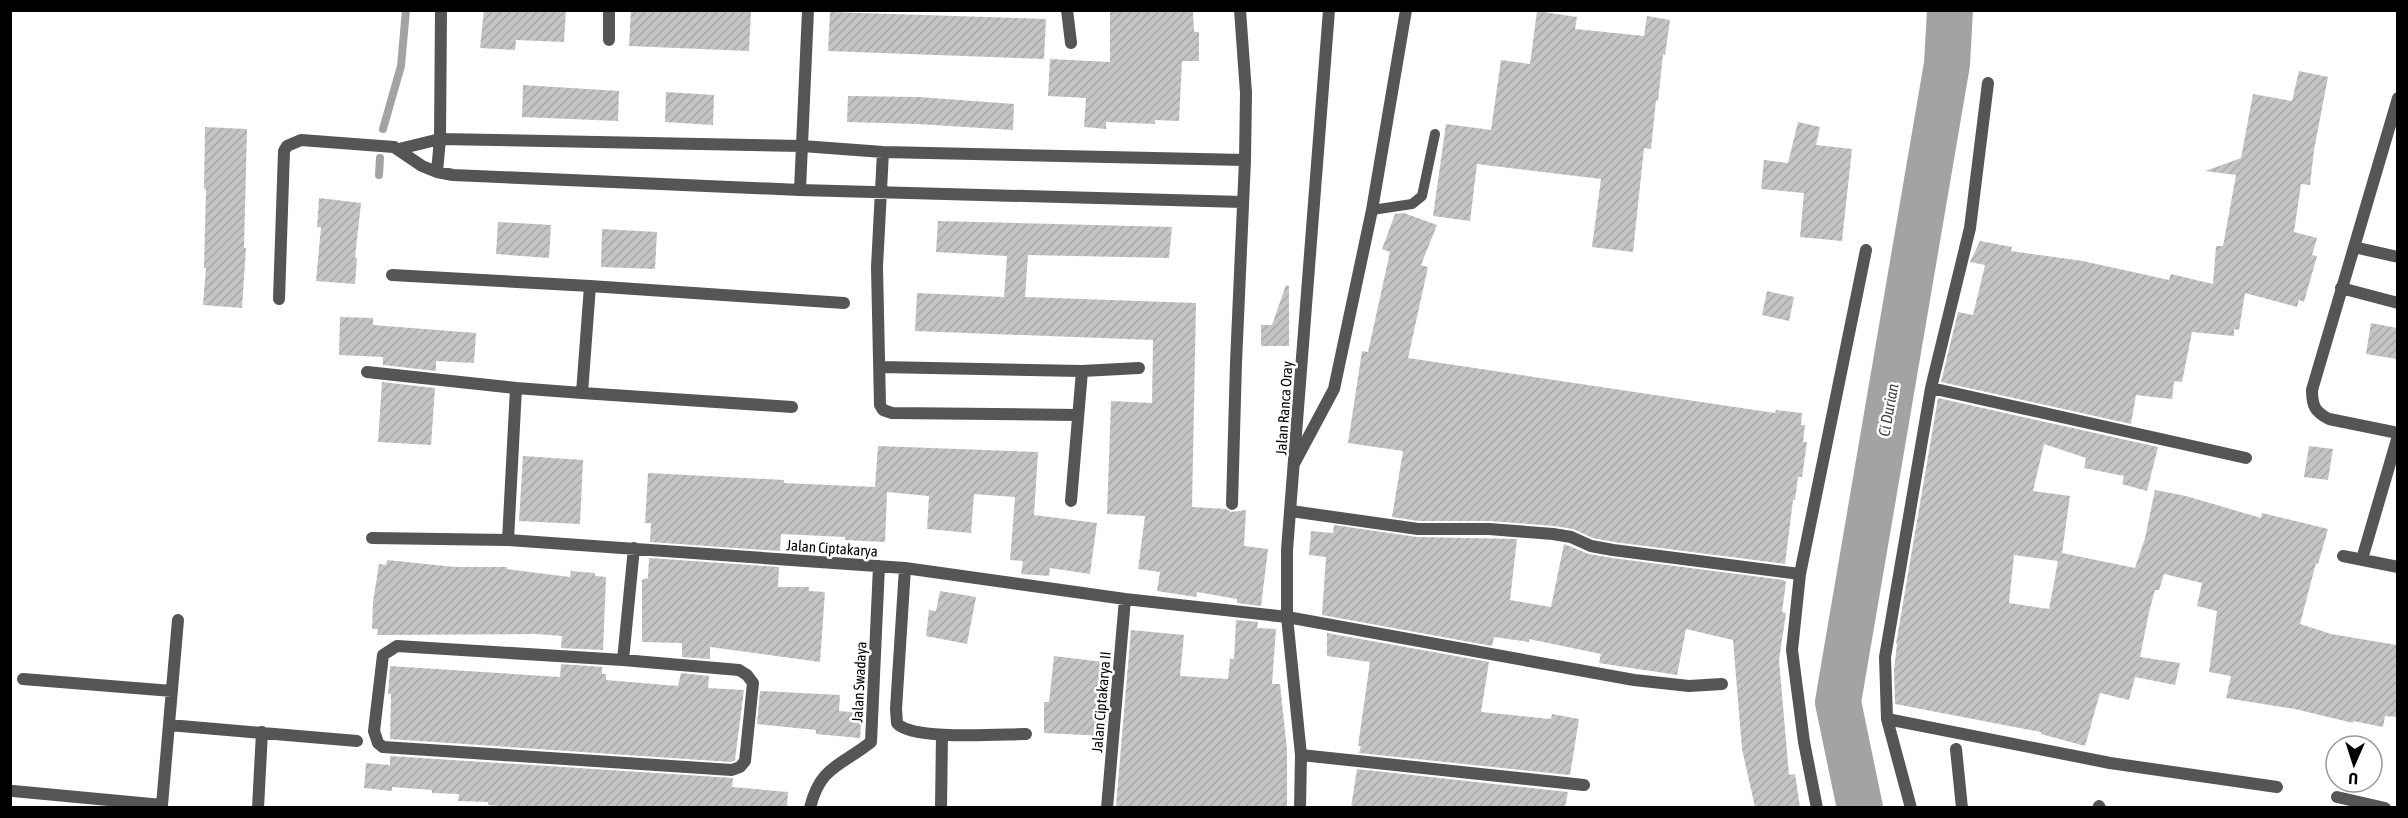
<svg xmlns="http://www.w3.org/2000/svg" width="2408" height="818" font-family="'Asap Condensed',sans-serif">
<style>
.lines{fill:none;stroke-linecap:round;stroke-linejoin:round}
.stream{stroke:#a3a3a3;stroke-width:8}
.river{stroke:#a3a3a3;stroke-width:46}
.building{fill:url(#building-hatch);fill-rule:evenodd}
.service{stroke:#555;stroke-width:10}
.minor{stroke:#555;stroke-width:12}
.tertiary{stroke:#555;stroke-width:12}
.labels{text-anchor:middle;dominant-baseline:central;stroke-width:5;stroke-linejoin:round;paint-order:stroke}
.street-label{font-size:15px;fill:#000;stroke:#fff}
.water-label{font-size:16px;font-style:italic;fill:#444;stroke:#fff}
</style>
<defs>
<pattern id="building-hatch" width="6" height="6" patternUnits="userSpaceOnUse" patternTransform="scale(1.5)"><rect width="6" height="6" fill="#c4c4c4"/><path d="M-1 1l2-2M0 6l6-6M5 7l2-2" fill="none" stroke="#a7a7a7"/></pattern>
</defs>
<rect width="100%" height="100%" fill="#fff"/>
<g class="lines">
<path class="stream" d="M 383,129 L 401,66 L 406,10
M 379,175 L 380,158"/>
<path class="river" d="M 1860,808 L 1838,702 L 1947,64 L 1950,10"/>
</g>
<path class="building" d="M 484,10 L 566,10 L 564,42 L 516,40 L 515,50 L 480,48 Z
M 631,10 L 751,12 L 749,51 L 629,46 Z
M 1110,10 L 1193,11 L 1194,32 L 1199,32 L 1199,61 L 1182,61 L 1179,121 L 1155,120 L 1155,124 L 1106,122 L 1106,129 L 1084,127 L 1086,98 L 1048,96 L 1050,59 L 1110,62 Z
M 1537,11 L 1577,17 L 1575,29 L 1644,36 L 1647,16 L 1670,20 L 1665,55 L 1663,54 L 1658,101 L 1656,100 L 1651,149 L 1644,148 L 1633,252 L 1592,247 L 1601,179 L 1477,164 L 1470,221 L 1433,216 L 1446,124 L 1491,130 L 1501,60 L 1530,64 Z
M 830,12 L 1046,19 L 1044,59 L 828,51 Z
M 2299,71 L 2328,77 L 2314,150 L 2310,185 L 2301,184 L 2294,232 L 2317,238 L 2312,255 L 2317,256 L 2304,302 L 2299,300 L 2297,307 L 2245,293 L 2239,330 L 2234,329 L 2234,336 L 2192,332 L 2182,382 L 2174,381 L 2172,399 L 2136,395 L 2131,424 L 1941,382 L 1958,312 L 1973,315 L 1985,265 L 1970,262 L 1980,241 L 2012,247 L 2011,251 L 2083,261 L 2169,280 L 2171,274 L 2213,284 L 2216,246 L 2223,246 L 2236,175 L 2205,171 L 2241,158 L 2253,94 L 2292,101 Z
M 523,85 L 619,91 L 618,121 L 522,117 Z
M 666,92 L 714,95 L 713,125 L 665,122 Z
M 848,96 L 919,97 L 1014,104 L 1013,130 L 918,124 L 847,122 Z
M 1798,122 L 1820,127 L 1816,145 L 1852,149 L 1842,241 L 1800,237 L 1804,193 L 1761,189 L 1764,160 L 1788,163 Z
M 205,127 L 247,129 L 244,248 L 246,248 L 242,308 L 203,305 L 206,268 L 204,268 L 206,189 L 204,189 Z
M 319,198 L 361,203 L 355,258 L 357,258 L 355,284 L 316,281 L 321,227 L 317,227 Z
M 1404,213 L 1437,225 L 1421,265 L 1428,267 L 1408,358 L 1775,413 L 1776,410 L 1802,413 L 1801,425 L 1805,425 L 1803,442 L 1807,442 L 1802,477 L 1798,477 L 1795,500 L 1793,500 L 1785,564 L 1614,542 L 1593,538 L 1573,529 L 1554,526 L 1490,521 L 1419,521 L 1392,517 L 1403,451 L 1348,443 L 1362,351 L 1368,352 L 1390,252 L 1382,249 L 1395,214 Z
M 938,221 L 1172,227 L 1169,258 L 1028,255 L 1025,297 L 1196,303 L 1192,507 L 1226,509 L 1231,512 L 1246,510 L 1244,546 L 1268,549 L 1261,606 L 1237,603 L 1237,599 L 1197,592 L 1196,597 L 1157,591 L 1160,572 L 1138,569 L 1145,516 L 1107,514 L 1111,401 L 1152,403 L 1153,340 L 915,331 L 917,293 L 1004,297 L 1007,256 L 936,252 Z
M 498,222 L 551,225 L 549,258 L 496,254 Z
M 602,229 L 657,232 L 655,269 L 601,267 Z
M 1286,285 L 1289,286 L 1289,346 L 1261,346 L 1261,325 L 1272,325 Z
M 1767,291 L 1794,297 L 1789,321 L 1762,315 Z
M 340,317 L 373,318 L 373,325 L 476,333 L 474,363 L 436,361 L 436,371 L 383,365 L 383,357 L 339,355 Z
M 2371,323 L 2397,328 L 2397,359 L 2366,354 Z
M 382,382 L 435,388 L 431,445 L 378,442 Z
M 1938,398 L 2158,447 L 2147,491 L 2122,484 L 2124,476 L 2084,468 L 2086,458 L 2044,444 L 2033,491 L 2070,496 L 2062,553 L 2135,568 L 2145,538 L 2155,490 L 2186,496 L 2261,518 L 2262,513 L 2328,529 L 2318,564 L 2316,563 L 2300,624 L 2331,634 L 2397,645 L 2397,717 L 2385,716 L 2383,727 L 2353,721 L 2353,723 L 2295,709 L 2226,698 L 2231,676 L 2209,672 L 2217,611 L 2197,606 L 2202,583 L 2164,574 L 2159,590 L 2155,590 L 2149,612 L 2140,657 L 2180,663 L 2175,685 L 2135,677 L 2129,700 L 2100,693 L 2085,746 L 2041,734 L 2041,732 L 1895,704 L 1894,670 L 1897,644 L 1896,644 ZM 2014,555 L 2058,561 L 2049,609 L 2009,603 Z
M 878,446 L 1038,452 L 1034,515 L 1097,523 L 1090,574 L 1050,568 L 1049,576 L 1021,574 L 1023,561 L 1010,560 L 1015,497 L 974,494 L 971,533 L 927,529 L 929,496 L 887,492 L 885,542 L 845,540 L 845,537 L 781,534 L 780,551 L 650,542 L 651,523 L 645,523 L 648,473 L 784,480 L 784,483 L 875,487 Z
M 2309,446 L 2333,449 L 2328,480 L 2304,477 Z
M 523,456 L 583,460 L 580,524 L 519,521 Z
M 1334,525 L 1417,537 L 1517,539 L 1510,600 L 1551,607 L 1564,544 L 1589,554 L 1612,558 L 1783,580 L 1786,582 L 1782,612 L 1786,613 L 1779,660 L 1789,775 L 1795,774 L 1800,807 L 1755,807 L 1742,749 L 1733,640 L 1686,629 L 1677,675 L 1599,663 L 1601,654 L 1529,639 L 1529,642 L 1494,637 L 1492,646 L 1322,615 L 1326,557 L 1309,555 L 1311,531 L 1333,533 Z
M 649,558 L 779,567 L 778,587 L 809,587 L 809,591 L 825,592 L 820,662 L 710,647 L 710,659 L 682,657 L 682,643 L 642,642 L 642,580 L 648,578 Z
M 387,560 L 455,567 L 507,567 L 507,569 L 570,577 L 571,571 L 595,573 L 595,576 L 606,577 L 603,650 L 561,648 L 562,636 L 536,634 L 377,635 L 378,629 L 372,629 L 373,602 L 379,564 L 386,565 Z
M 940,591 L 976,597 L 967,644 L 926,636 L 929,610 L 936,611 Z
M 1236,620 L 1258,622 L 1257,628 L 1276,629 L 1272,684 L 1280,684 L 1287,750 L 1287,807 L 1120,807 L 1116,806 L 1131,630 L 1184,635 L 1180,676 L 1228,679 L 1230,659 L 1234,659 Z
M 1327,633 L 1489,662 L 1481,712 L 1551,719 L 1552,714 L 1579,719 L 1570,775 L 1359,753 L 1361,746 L 1358,746 L 1370,662 L 1327,656 Z
M 1054,656 L 1111,663 L 1105,736 L 1044,733 L 1044,702 L 1049,702 Z
M 561,664 L 602,667 L 602,674 L 606,674 L 606,680 L 678,686 L 681,673 L 709,676 L 708,688 L 744,690 L 735,760 L 731,762 L 390,739 L 391,694 L 388,694 L 390,666 L 560,677 Z
M 760,691 L 840,695 L 839,711 L 862,713 L 860,738 L 816,734 L 816,730 L 757,724 Z
M 390,756 L 733,778 L 732,787 L 788,792 L 787,807 L 511,807 L 488,805 L 488,802 L 458,801 L 459,794 L 432,793 L 432,790 L 392,787 L 392,791 L 364,788 L 366,763 L 390,765 Z
M 1357,769 L 1568,792 L 1565,807 L 1351,807 Z"/>
<g class="lines">
<path class="service" d="M 1372,210 L 1412,204 L 1422,196 L 1435,134"/>
<path class="minor" d="M 609,10 L 609,40
M 1067,10 L 1071,43
M 2398,98 L 2312,390 C 2312,406 2315,412 2329,419 L 2398,433
M 399,149 L 440,139 L 802,146 L 883,152 L 1245,160
M 883,152 L 877,267 L 880,405 L 883,410 L 892,413 L 1078,415
M 437,172 L 440,139 L 441,10
M 800,190 L 808,10
M 2354,247 L 2398,257
M 392,275 L 590,286 L 582,393 L 516,388
M 590,286 L 844,303
M 2341,288 L 2398,303
M 279,299 L 284,151 L 287,146 L 301,140 L 394,147 L 422,166 L 437,172 L 453,175 L 800,190 L 1243,202
M 880,367 L 1082,371 L 1071,501
M 1082,371 L 1139,368
M 367,372 L 516,388 L 508,540
M 1931,388 L 2246,458
M 582,393 L 792,407
M 1295,462 L 1334,389 L 1372,210 L 1406,10
M 1232,504 L 1236,363 L 1245,160 L 1246,93 L 1240,10
M 1291,511 L 1418,529 L 1489,529 L 1553,534 L 1571,537 L 1591,546 L 1613,550 L 1800,574
M 372,538 L 508,540 L 905,568 L 1125,599 L 1287,617 L 1634,680 L 1689,686 L 1722,684
M 2343,556 L 2398,567
M 2362,559 L 2398,436
M 905,568 L 896,709 L 897,723 C 911,741 1002,734 1026,734
M 397,646 L 623,660 L 739,670 L 747,675 L 753,683 L 745,761 L 740,767 L 732,770 L 383,747 L 378,743 L 374,731 L 383,655 Z
M 623,660 L 634,548
M 23,679 L 172,691
M 1887,719 L 2110,763 L 2277,787
M 169,725 L 357,741
M 1956,749 L 1962,808
M 1301,755 L 1584,785
M 13,791 L 162,805 L 178,620
M 2337,797 L 2385,808
M 2099,806 L 2100,808
M 258,808 L 262,732
M 810,808 C 820,766 841,766 871,742 L 879,566
M 941,808 L 942,735
M 1107,808 L 1125,599
M 1817,808 L 1804,742 L 1792,650 L 1800,574 L 1866,250
M 1911,808 L 1887,719 L 1885,657 L 1931,388 L 1970,228 L 1988,83"/>
<path class="tertiary" d="M 1300,808 L 1301,755 L 1287,617 L 1287,550 L 1329,10"/>
</g>
<g class="labels">
<g class="street-label">
<text transform="translate(1284 408) rotate(-86)">Jalan Ranca Oray</text>
<text transform="translate(832 548) rotate(4)">Jalan Ciptakarya</text>
<text transform="translate(859 682) rotate(-87)">Jalan Swadaya</text>
<text transform="translate(1101 702) rotate(-85)">Jalan Ciptakarya II</text>
</g>
<g class="water-label">
<text transform="translate(1888 410) rotate(-80)">Ci Durian</text>
</g>
</g>
<rect width="2408" height="818" fill="none" stroke="#000000" stroke-width="24"/>
<g transform="translate(2354 764) rotate(183)"><circle r="28" fill="#ffffff" stroke="#999999" stroke-width="1.5"/>
<path d="M0-4.5L10 22L0 15L-10 22Z" fill="#000000"/>
<text y="-9" font-size="16" font-weight="bold" text-anchor="middle" fill="#000000">U</text>
</g>
</svg>
